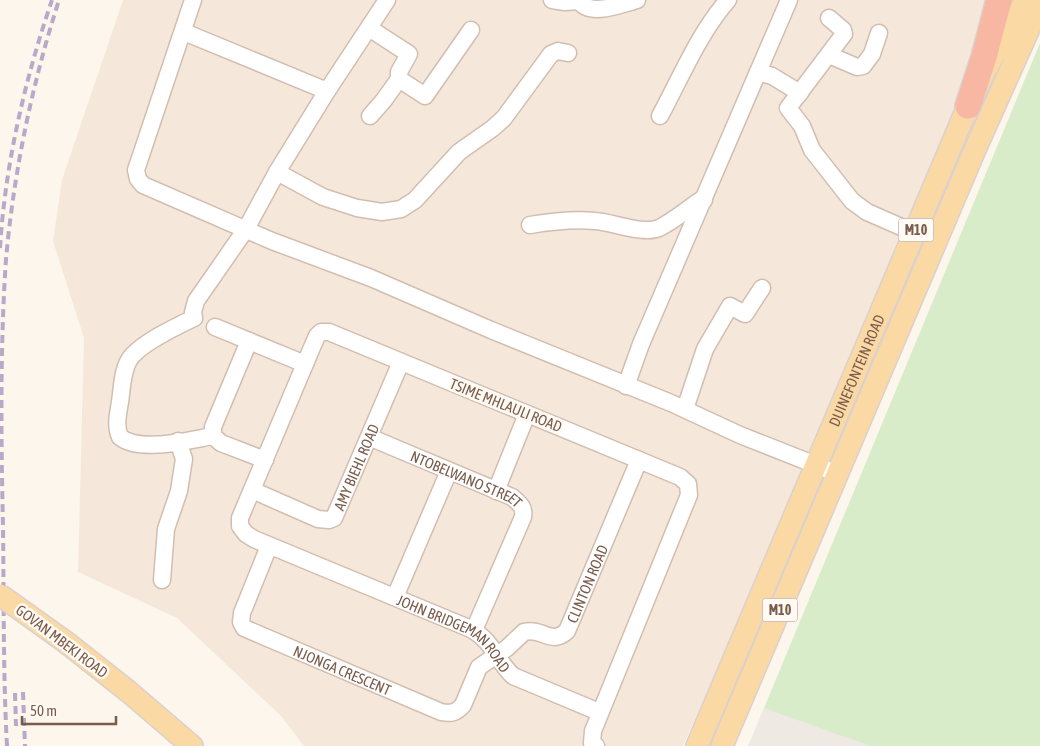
<svg xmlns="http://www.w3.org/2000/svg" width="1040" height="746" font-family="'Asap Condensed',sans-serif">
<style>
.residential{fill:#f5e8da}
.industrial{fill:#efe9e4}
.green{fill:#d8ecc9}
.lines{fill:none;stroke-linecap:round;stroke-linejoin:round}
.minor-casing{stroke:#d1beb0;stroke-width:19}
.major-casing{stroke:#dad1cd;stroke-width:24}
.highway-casing{stroke:#dad1cd;stroke-width:28}
.minor{stroke:#fff;stroke-width:16}
.major{stroke:#fbd9a5;stroke-width:21}
.highway{stroke:#f7b7a3;stroke-width:25}
.rail{stroke:#b9a8c9;stroke-width:4;stroke-dasharray:8 5;stroke-linecap:butt}
.major-bridge-casing{stroke:#dad1cd;stroke-width:24;stroke-linecap:butt}
.major-bridge{stroke:#fbd9a5;stroke-width:21}
.labels{text-anchor:middle;dominant-baseline:central;stroke-width:5;stroke-linejoin:round;paint-order:stroke}
.shield{fill:#fffaf3;stroke:#a28b7f;stroke-width:1}
.shield-label{font-size:14px;font-weight:bold;fill:#7a5c4d}
.street-label{font-size:15px;fill:#7a5c4d;stroke:#fffaf3}
</style>
<rect width="100%" height="100%" fill="#fdf6ec"/>
<path class="residential" d="M 123,0 L 991,0 L 985,42 L 852,366 L 683,746 L 304,746 L 281,716 L 177,618 L 78,572 L 84,338 L 53,241 L 62,180 Z"/>
<path class="industrial" d="M 764,708 L 778,712 L 870,746 L 748,746 Z"/>
<path class="green" d="M 1040,43 L 1040,746 L 870,746 L 764,708 Z"/>
<g class="lines">
<g class="minor-casing">
<g id="minor">
<path d="M 193,0 L 136,170 L 138,179 L 143,185 L 272,241 L 371,278 L 491,330 L 671,403 L 740,435 L 826,469"/>
<path d="M 552,0 L 565,2 L 579,1"/>
<path d="M 579,0 C 588,18 622,4 637,0"/>
<path d="M 829,18 L 843,30 L 844,34 L 788,108 L 802,126 L 812,150 L 852,201 L 867,212 L 915,233"/>
<path d="M 369,28 L 409,54 L 399,72 L 399,79 L 384,100 L 370,116"/>
<path d="M 184,32 L 327,91"/>
<path d="M 829,55 L 857,67 L 863,66 L 872,54 L 879,33"/>
<path d="M 758,72 L 772,76 L 800,93"/>
<path d="M 399,79 L 425,96 L 471,30"/>
<path d="M 660,116 C 681,77 699,33 728,0"/>
<path d="M 277,172 L 323,197 L 357,208 L 382,212 L 401,209 L 415,200 L 459,152 L 493,128 L 504,118 L 551,54 L 558,51 L 568,53"/>
<path d="M 530,225 C 548,222 576,219 595,221 C 613,222 643,235 659,228 C 674,221 687,209 701,200 L 704,200"/>
<path d="M 215,327 L 305,364"/>
<path d="M 249,341 L 213,427 L 213,436 L 221,443 L 265,460"/>
<path d="M 626,386 L 641,344 L 789,0"/>
<path d="M 685,409 L 705,349 L 730,306 L 745,314 L 762,288"/>
<path d="M 213,436 C 189,440 140,453 120,437 C 115,426 118,414 120,402 C 122,389 122,372 129,360 C 139,344 177,326 194,318 L 193,312 L 196,301 L 246,229 L 277,172 L 327,91 L 387,0"/>
<path id="s1" d="M 369,437 L 512,497 C 519,503 525,507 523,517 L 474,630"/>
<path id="s2" d="M 252,490 L 318,519 L 329,520 L 334,518 L 401,362"/>
<path d="M 496,491 L 527,414"/>
<path id="s3" d="M 269,546 L 242,613 L 241,622 L 244,628 L 441,712 C 451,714 456,713 463,705 L 479,667 L 507,648 L 524,632 C 542,627 551,646 567,631 L 639,460"/>
<path d="M 162,580 L 166,529 L 179,491 L 184,459 L 178,441"/>
<path d="M 395,597 L 449,471"/>
<path id="s4" d="M 596,746 L 592,743 L 593,731 L 689,495 L 688,484 L 680,477 L 639,460 L 329,332 L 321,332 L 317,336 L 313,345 L 240,518 L 240,526 L 246,534 L 254,539 L 471,629 C 494,642 495,659 513,676 L 599,712"/>
</g>
</g>
<g class="major-casing">
<g id="major">
<path d="M 67,643 L 129,692 L 192,746"/>
<path id="s5" d="M 697,746 L 968,106 L 988,65 L 1026,0"/>
<path d="M 722,746 L 974,152 L 1040,4"/>
</g>
</g>
<g class="highway-casing">
<path id="highway" d="M 968,106 L 984,57 L 999,0"/>
</g>
<use href="#minor" class="minor"/>
<use href="#major" class="major"/>
<use href="#highway" class="highway"/>
<path class="rail" d="M 0,248 C 5,165 25,79 52,0
M 23,692 L 25,746
M 15,693 L 16,726
M 7,746 C 3,673 4,600 3,527 C 1,438 0,348 6,259 C 14,171 32,84 59,0"/>
<g class="major-bridge-casing">
<path id="major-bridge" d="M 0,595 L 67,643"/>
</g>
<use href="#major-bridge" class="major-bridge"/>
</g>
<g class="labels">
<g class="shield">
<rect x="898.5" y="218.5" width="35" height="23" rx="4"/>
<rect x="762.5" y="598.5" width="35" height="23" rx="4"/>
</g>
<g class="shield-label">
<text x="916" y="230">M10</text>
<text x="780" y="610">M10</text>
</g>
<g class="street-label">
<text stroke="none"><textPath href="#s5" startOffset="408">DUINEFONTEIN ROAD</textPath></text>
<text transform="translate(506 405) rotate(22)">TSIME MHLAULI ROAD</text>
<text stroke="none"><textPath href="#s2" startOffset="144">AMY BIEHL ROAD</textPath></text>
<text stroke="none"><textPath href="#s1" startOffset="106">NTOBELWANO STREET</textPath></text>
<text stroke="none"><textPath href="#s3" startOffset="522">CLINTON ROAD</textPath></text>
<text stroke="none"><textPath href="#s4" startOffset="1135">JOHN BRIDGEMAN ROAD</textPath></text>
<text transform="translate(62 641) rotate(37)">GOVAN MBEKI ROAD</text>
<text stroke="none"><textPath href="#s3" startOffset="195">NJONGA CRESCENT</textPath></text>
</g>
</g>
<path d="M22 716v8h94v-8" fill="none" stroke="#7a5c4d" stroke-width="2.5"/>
<text x="30" y="716" font-size="15" fill="#7a5c4d" stroke="#fffaf3" stroke-width="4" paint-order="stroke">50 m</text>
</svg>
